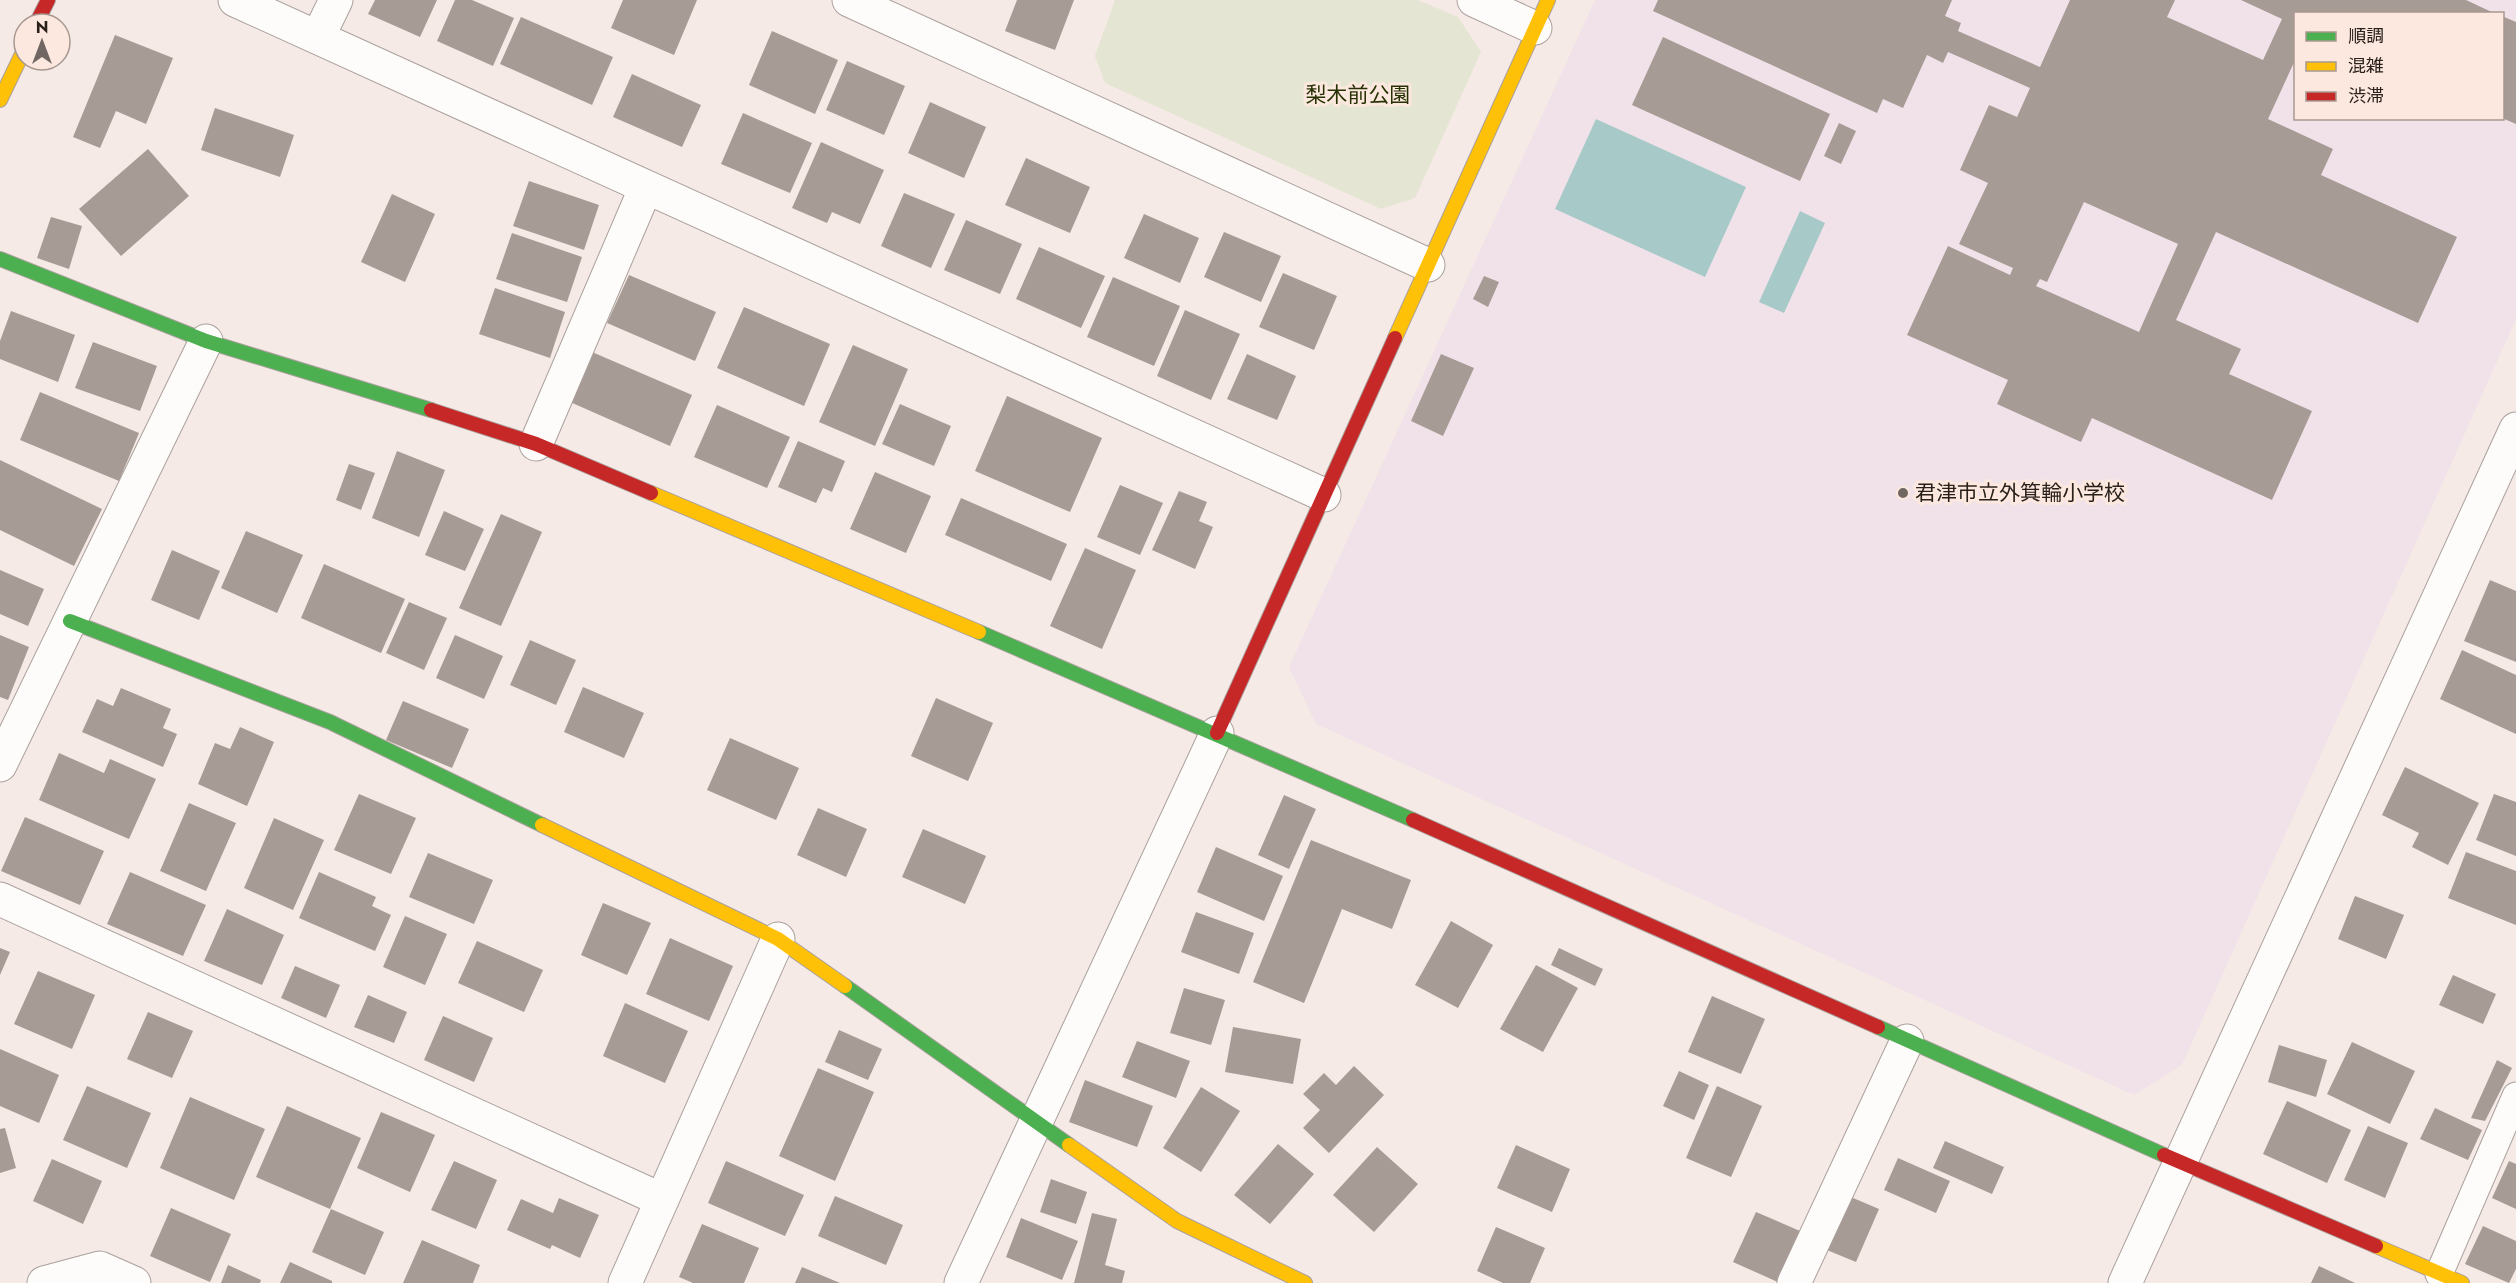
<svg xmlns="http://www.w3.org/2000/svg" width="2516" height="1283" font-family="Jost,'Noto Sans JP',sans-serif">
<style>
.education{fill:#f1e2ea;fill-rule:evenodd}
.green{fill:#e4e6d3}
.water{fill:#a7cac9}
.building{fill:#a79b95;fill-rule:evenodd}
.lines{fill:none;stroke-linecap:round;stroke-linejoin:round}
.lane-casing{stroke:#aaa09c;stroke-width:29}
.street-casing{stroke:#aaa09c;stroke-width:35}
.fast-casing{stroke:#aaa09c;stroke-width:16}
.slow-casing{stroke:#aaa09c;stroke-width:16}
.jam-casing{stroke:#aaa09c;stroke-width:16}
.lane{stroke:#fefcfb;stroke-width:27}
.street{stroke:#fefcfb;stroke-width:33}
.fast{stroke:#4caf50;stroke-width:14}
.slow{stroke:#ffc107;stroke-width:14}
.jam{stroke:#c62828;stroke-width:14}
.poi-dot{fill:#706762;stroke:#fce8de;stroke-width:2}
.labels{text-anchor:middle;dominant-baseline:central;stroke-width:6;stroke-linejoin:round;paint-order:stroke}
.park-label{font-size:21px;fill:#263203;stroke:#fce8de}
.poi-label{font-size:21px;fill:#29201c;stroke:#fce8de;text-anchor:start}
</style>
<rect width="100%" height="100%" fill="#f5eae5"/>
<path class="education" d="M 1595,0 L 2516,0 L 2516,319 L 2182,1065 L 2134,1095 L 1316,724 L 1289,667 ZM 2296,14 L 2502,14 L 2502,118 L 2296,118 Z"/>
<path class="green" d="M 1115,0 L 1418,0 L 1458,17 L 1481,52 L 1415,198 L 1381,209 L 1105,83 L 1095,56 Z"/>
<path class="water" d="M 1596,119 L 1746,187 L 1705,277 L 1555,209 Z
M 1800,211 L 1825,223 L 1784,313 L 1759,302 Z"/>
<path class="building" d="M 375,0 L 437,0 L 420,37 L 368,14 Z
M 455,0 L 472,0 L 514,18 L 493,66 L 437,41 Z
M 623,0 L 697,0 L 674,55 L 611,28 Z
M 1017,0 L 1074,0 L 1055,50 L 1005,31 Z
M 1658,0 L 1952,0 L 1945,16 L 1961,23 L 1958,31 L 2040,67 L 2070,0 L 2175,0 L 2167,17 L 2263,60 L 2282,19 L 2241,0 L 2466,0 L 2496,14 L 2296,14 L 2296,58 L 2268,119 L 2333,149 L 2321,175 L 2457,237 L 2418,323 L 2216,232 L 2176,320 L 2241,349 L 2229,374 L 2312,411 L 2272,500 L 2092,418 L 2081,442 L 1997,404 L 2008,380 L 1907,335 L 1948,246 L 2010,275 L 2013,268 L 1959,244 L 1988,183 L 1960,170 L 1989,105 L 2017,117 L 2030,88 L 1948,52 L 1943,63 L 1927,55 L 1903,108 L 1883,99 L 1877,113 L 1653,11 ZM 2084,202 L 2178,244 L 2139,332 L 2036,286 L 2040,279 L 2047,282 Z
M 2502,16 L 2516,22 L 2516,124 L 2502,118 Z
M 521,17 L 613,57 L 592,105 L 500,64 Z
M 772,31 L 838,60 L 815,114 L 749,85 Z
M 115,35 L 173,58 L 146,124 L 116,111 L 100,148 L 73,137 Z
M 1663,37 L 1830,114 L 1800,181 L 1632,105 Z
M 847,61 L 905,86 L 884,135 L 826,110 Z
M 632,74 L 701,105 L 682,147 L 613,117 Z
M 930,102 L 986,127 L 964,178 L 908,153 Z
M 215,108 L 294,135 L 280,177 L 201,150 Z
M 743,113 L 812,143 L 790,193 L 721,164 Z
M 1839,123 L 1856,131 L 1841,164 L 1824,156 Z
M 821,142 L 884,170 L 860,224 L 832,212 L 827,223 L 792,208 Z
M 148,149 L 189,196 L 121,256 L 79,209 Z
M 1026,158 L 1090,187 L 1070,233 L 1005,205 Z
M 529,181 L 599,205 L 584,250 L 513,226 Z
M 904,193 L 955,214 L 931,268 L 881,246 Z
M 392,194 L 435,214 L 405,282 L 361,262 Z
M 1144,214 L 1199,238 L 1180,283 L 1124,258 Z
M 51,217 L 82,226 L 69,269 L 37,258 Z
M 966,220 L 1022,244 L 1000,294 L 944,270 Z
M 1224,232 L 1281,256 L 1261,302 L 1204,277 Z
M 512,233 L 582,257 L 567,302 L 496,279 Z
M 1039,247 L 1105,276 L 1081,328 L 1016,299 Z
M 1283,273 L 1337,296 L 1314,350 L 1259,327 Z
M 629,275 L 716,312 L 695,361 L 607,323 Z
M 1484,276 L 1499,282 L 1488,307 L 1473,299 Z
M 1113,277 L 1180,306 L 1154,366 L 1087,337 Z
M 495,288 L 565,312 L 550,358 L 479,334 Z
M 744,307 L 830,344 L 804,406 L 717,368 Z
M 1185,310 L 1240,334 L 1211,400 L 1157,376 Z
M 11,311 L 75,335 L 58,382 L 0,359 L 0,341 Z
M 93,342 L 157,366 L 140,411 L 75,388 Z
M 853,345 L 908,369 L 875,446 L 819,422 Z
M 592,352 L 692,395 L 670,446 L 570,402 Z
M 1247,354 L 1296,376 L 1277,420 L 1227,399 Z
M 1441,354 L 1474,368 L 1443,436 L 1411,421 Z
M 40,392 L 139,433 L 119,481 L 20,440 Z
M 1007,396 L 1102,438 L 1070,512 L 975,471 Z
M 900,404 L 951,426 L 934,466 L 882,444 Z
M 717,405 L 790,437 L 767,488 L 694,457 Z
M 798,441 L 845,461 L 832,492 L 823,488 L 816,503 L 778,487 Z
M 397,451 L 445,470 L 419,537 L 372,518 Z
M 0,460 L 102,509 L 74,566 L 0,530 Z
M 349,464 L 375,473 L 361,510 L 336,500 Z
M 875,472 L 931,496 L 906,553 L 850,529 Z
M 1120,485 L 1163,503 L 1140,555 L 1097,537 Z
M 1179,491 L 1207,502 L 1199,521 L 1213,527 L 1195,569 L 1152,550 Z
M 961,498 L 1067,544 L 1051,581 L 945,535 Z
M 444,511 L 484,529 L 465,571 L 425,555 Z
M 501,514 L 542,532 L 501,626 L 459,608 Z
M 246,531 L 303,555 L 277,613 L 221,588 Z
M 1085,548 L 1136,570 L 1102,649 L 1050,626 Z
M 172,550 L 220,571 L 199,620 L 151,600 Z
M 324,564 L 405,599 L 381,653 L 301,618 Z
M 0,570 L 44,589 L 28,626 L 0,614 Z
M 2490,580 L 2516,591 L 2516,662 L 2464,641 Z
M 409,602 L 447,618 L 424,670 L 386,653 Z
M 0,635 L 29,647 L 8,700 L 0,697 Z
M 455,635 L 503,656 L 484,699 L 436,678 Z
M 530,640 L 576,660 L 556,705 L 510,685 Z
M 2462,650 L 2516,675 L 2516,734 L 2440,699 Z
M 583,687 L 644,713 L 624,758 L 564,732 Z
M 121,688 L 171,709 L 163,728 L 177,734 L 163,767 L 82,732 L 97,699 L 113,706 Z
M 936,698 L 993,723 L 968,781 L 911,756 Z
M 403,701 L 469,729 L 452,768 L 386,740 Z
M 240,727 L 274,742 L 247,806 L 198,784 L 215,743 L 230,749 Z
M 730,738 L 799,768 L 776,820 L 707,790 Z
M 59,753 L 104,773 L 110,759 L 156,779 L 129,839 L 39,800 Z
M 2405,767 L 2479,803 L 2448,865 L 2412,847 L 2419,833 L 2382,815 Z
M 359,794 L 416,818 L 391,874 L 334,850 Z
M 2494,794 L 2516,802 L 2516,856 L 2476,840 Z
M 1284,795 L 1316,809 L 1289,869 L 1258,855 Z
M 189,803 L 236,823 L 206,891 L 160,871 Z
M 818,808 L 867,829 L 846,877 L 797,855 Z
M 25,817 L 104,851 L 80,905 L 1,871 Z
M 274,818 L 324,840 L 293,910 L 244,888 Z
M 923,829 L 986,856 L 965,904 L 902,877 Z
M 1311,840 L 1411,880 L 1392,929 L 1342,909 L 1304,1003 L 1253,982 Z
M 1216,847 L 1283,876 L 1264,921 L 1197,892 Z
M 2466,852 L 2516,871 L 2516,925 L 2448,898 Z
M 428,853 L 493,880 L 474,924 L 409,897 Z
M 130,872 L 206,905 L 183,956 L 107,924 Z
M 319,872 L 376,897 L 372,906 L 391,915 L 375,951 L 299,918 Z
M 2355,896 L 2404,915 L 2386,959 L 2338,939 Z
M 603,903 L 651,923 L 627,975 L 581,955 Z
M 227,909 L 284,935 L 262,985 L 204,961 Z
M 1196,912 L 1254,933 L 1239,974 L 1181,952 Z
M 405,916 L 447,934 L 425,985 L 383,967 Z
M 1451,921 L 1493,945 L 1458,1008 L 1415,985 Z
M 670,938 L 733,966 L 709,1021 L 646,994 Z
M 477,941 L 543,970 L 524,1012 L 458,983 Z
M 0,948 L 10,952 L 0,975 Z
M 1559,948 L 1603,969 L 1595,986 L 1551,965 Z
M 1536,965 L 1578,988 L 1543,1052 L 1500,1029 Z
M 295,966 L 340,985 L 326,1018 L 281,998 Z
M 38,971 L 95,995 L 72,1049 L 14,1024 Z
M 2453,975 L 2496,994 L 2483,1024 L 2439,1005 Z
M 1184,988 L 1225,1000 L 1211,1045 L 1170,1033 Z
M 368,995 L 407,1012 L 394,1043 L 354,1027 Z
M 1712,996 L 1765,1019 L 1741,1074 L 1688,1052 Z
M 625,1003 L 688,1031 L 665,1083 L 603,1056 Z
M 148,1012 L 193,1031 L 172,1078 L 127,1059 Z
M 443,1016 L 493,1038 L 474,1082 L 424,1060 Z
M 1233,1027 L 1301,1039 L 1293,1084 L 1225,1072 Z
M 839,1030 L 882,1049 L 868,1080 L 825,1062 Z
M 1137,1041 L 1190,1061 L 1176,1098 L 1122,1077 Z
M 2352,1042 L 2415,1071 L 2390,1124 L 2327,1094 Z
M 2279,1045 L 2327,1060 L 2316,1097 L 2268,1082 Z
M 0,1049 L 59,1075 L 39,1123 L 0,1106 Z
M 2497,1060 L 2512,1068 L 2485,1121 L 2471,1118 Z
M 1354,1066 L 1384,1095 L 1329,1153 L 1303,1128 L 1320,1110 L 1303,1094 L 1324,1073 L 1336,1085 Z
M 818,1068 L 874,1092 L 835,1181 L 779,1156 Z
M 1679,1071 L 1709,1085 L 1694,1120 L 1663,1106 Z
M 1085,1080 L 1153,1106 L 1137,1147 L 1069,1122 Z
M 87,1086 L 151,1113 L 127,1168 L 63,1140 Z
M 1717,1086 L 1762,1106 L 1731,1177 L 1686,1158 Z
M 1201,1087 L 1240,1111 L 1201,1172 L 1163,1148 Z
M 190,1097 L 265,1129 L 234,1200 L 160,1168 Z
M 2287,1101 L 2351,1130 L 2327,1183 L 2263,1154 Z
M 287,1106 L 361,1138 L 330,1209 L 256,1177 Z
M 2435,1108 L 2482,1130 L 2468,1160 L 2420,1139 Z
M 381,1112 L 435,1135 L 410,1192 L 357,1168 Z
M 2368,1126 L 2408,1143 L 2385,1198 L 2344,1180 Z
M 5,1128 L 16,1168 L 0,1173 L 0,1129 Z
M 1945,1141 L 2004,1167 L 1992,1194 L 1933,1168 Z
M 1278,1144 L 1314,1174 L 1270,1224 L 1234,1195 Z
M 1516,1145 L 1570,1169 L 1552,1212 L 1497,1188 Z
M 1377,1147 L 1418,1184 L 1374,1232 L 1333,1195 Z
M 1898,1158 L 1950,1181 L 1936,1213 L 1884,1190 Z
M 52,1159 L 102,1181 L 83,1224 L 33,1201 Z
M 454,1161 L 497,1180 L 476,1229 L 431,1210 Z
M 726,1161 L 804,1195 L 785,1236 L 708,1203 Z
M 2509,1161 L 2516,1164 L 2516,1209 L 2492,1198 Z
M 1051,1179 L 1087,1192 L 1076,1224 L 1040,1212 Z
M 1846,1195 L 1879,1209 L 1856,1262 L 1822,1248 Z
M 835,1196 L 903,1225 L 886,1265 L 818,1236 Z
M 559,1198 L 599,1215 L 580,1258 L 552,1245 L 550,1249 L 507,1230 L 521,1199 L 553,1213 Z
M 171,1208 L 231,1234 L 210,1282 L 150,1256 Z
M 331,1209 L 384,1232 L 365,1275 L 312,1252 Z
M 1756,1212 L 1807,1234 L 1780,1283 L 1733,1262 Z
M 1092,1213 L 1117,1219 L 1105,1265 L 1125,1271 L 1122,1283 L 1074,1283 Z
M 1021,1218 L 1078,1241 L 1062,1280 L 1006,1257 Z
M 702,1224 L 759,1248 L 744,1283 L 693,1283 L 679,1277 Z
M 2483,1226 L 2516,1241 L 2516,1269 L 2509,1283 L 2465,1264 Z
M 1496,1227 L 1545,1248 L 1530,1283 L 1503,1283 L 1477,1271 Z
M 422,1240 L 480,1265 L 473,1283 L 403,1283 Z
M 290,1262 L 332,1281 L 332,1283 L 280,1283 Z
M 228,1265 L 261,1280 L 260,1283 L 221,1283 Z
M 2319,1266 L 2355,1283 L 2311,1283 Z
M 802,1267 L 840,1283 L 795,1283 Z"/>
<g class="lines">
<g class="lane-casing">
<path id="lane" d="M 2439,1274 L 2516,1096"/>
</g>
<g class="street-casing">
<path id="street" d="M 235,0 L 1324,495
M 849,0 L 1428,265
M 1474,0 L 1535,28
M 318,37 L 336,0
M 536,444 L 646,187
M 0,765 L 206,341
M 0,899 L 662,1200
M 44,1283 L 100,1268 L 134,1283
M 625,1283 L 778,939
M 961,1283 L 1217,733
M 1794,1283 L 1907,1041
M 2125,1283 L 2516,429"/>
</g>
<g class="fast-casing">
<path id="fast" d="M 0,259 L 206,341 L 431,410
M 70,621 L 330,722 L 542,825
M 979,632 L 1413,820
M 845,986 L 1069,1145
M 1878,1027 L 2164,1155"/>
</g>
<g class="slow-casing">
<path id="slow" d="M 0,100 L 24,50
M 1395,338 L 1548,0
M 651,493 L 979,632
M 542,825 L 778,939 L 845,986
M 1069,1145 L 1177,1221 L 1305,1283
M 2376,1246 L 2462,1283"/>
</g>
<g class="jam-casing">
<path id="jam" d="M 36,24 L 48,0
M 431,410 L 536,444 L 651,493
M 1217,733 L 1395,338
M 1413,820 L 1878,1027
M 2164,1155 L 2376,1246"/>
</g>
<use href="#lane" class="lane"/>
<use href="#street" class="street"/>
<use href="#fast" class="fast"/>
<use href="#slow" class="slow"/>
<use href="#jam" class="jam"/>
</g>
<circle class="poi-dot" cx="1903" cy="493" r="6"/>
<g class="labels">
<g class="park-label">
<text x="1358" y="95">梨木前公園</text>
</g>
<g class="poi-label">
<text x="1915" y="493">君津市立外箕輪小学校</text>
</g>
</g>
<rect x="2294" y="12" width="210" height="108" fill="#fce8de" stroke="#a89890" stroke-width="1.5"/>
<rect x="2306" y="32" width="30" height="9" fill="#4caf50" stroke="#a89890" stroke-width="1.5"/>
<text x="2348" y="42" font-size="18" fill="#29201c">順調</text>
<rect x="2306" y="62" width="30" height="9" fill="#ffc107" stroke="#a89890" stroke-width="1.5"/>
<text x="2348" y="72" font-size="18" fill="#29201c">混雑</text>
<rect x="2306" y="92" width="30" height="9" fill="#c62828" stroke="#a89890" stroke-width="1.5"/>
<text x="2348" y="102" font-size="18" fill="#29201c">渋滞</text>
<g transform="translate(42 42)"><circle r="28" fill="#fce8de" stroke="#a89890" stroke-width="1.5"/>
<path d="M0-4.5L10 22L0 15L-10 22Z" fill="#706762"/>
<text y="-9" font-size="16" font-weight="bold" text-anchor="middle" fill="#29201c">N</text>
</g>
</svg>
